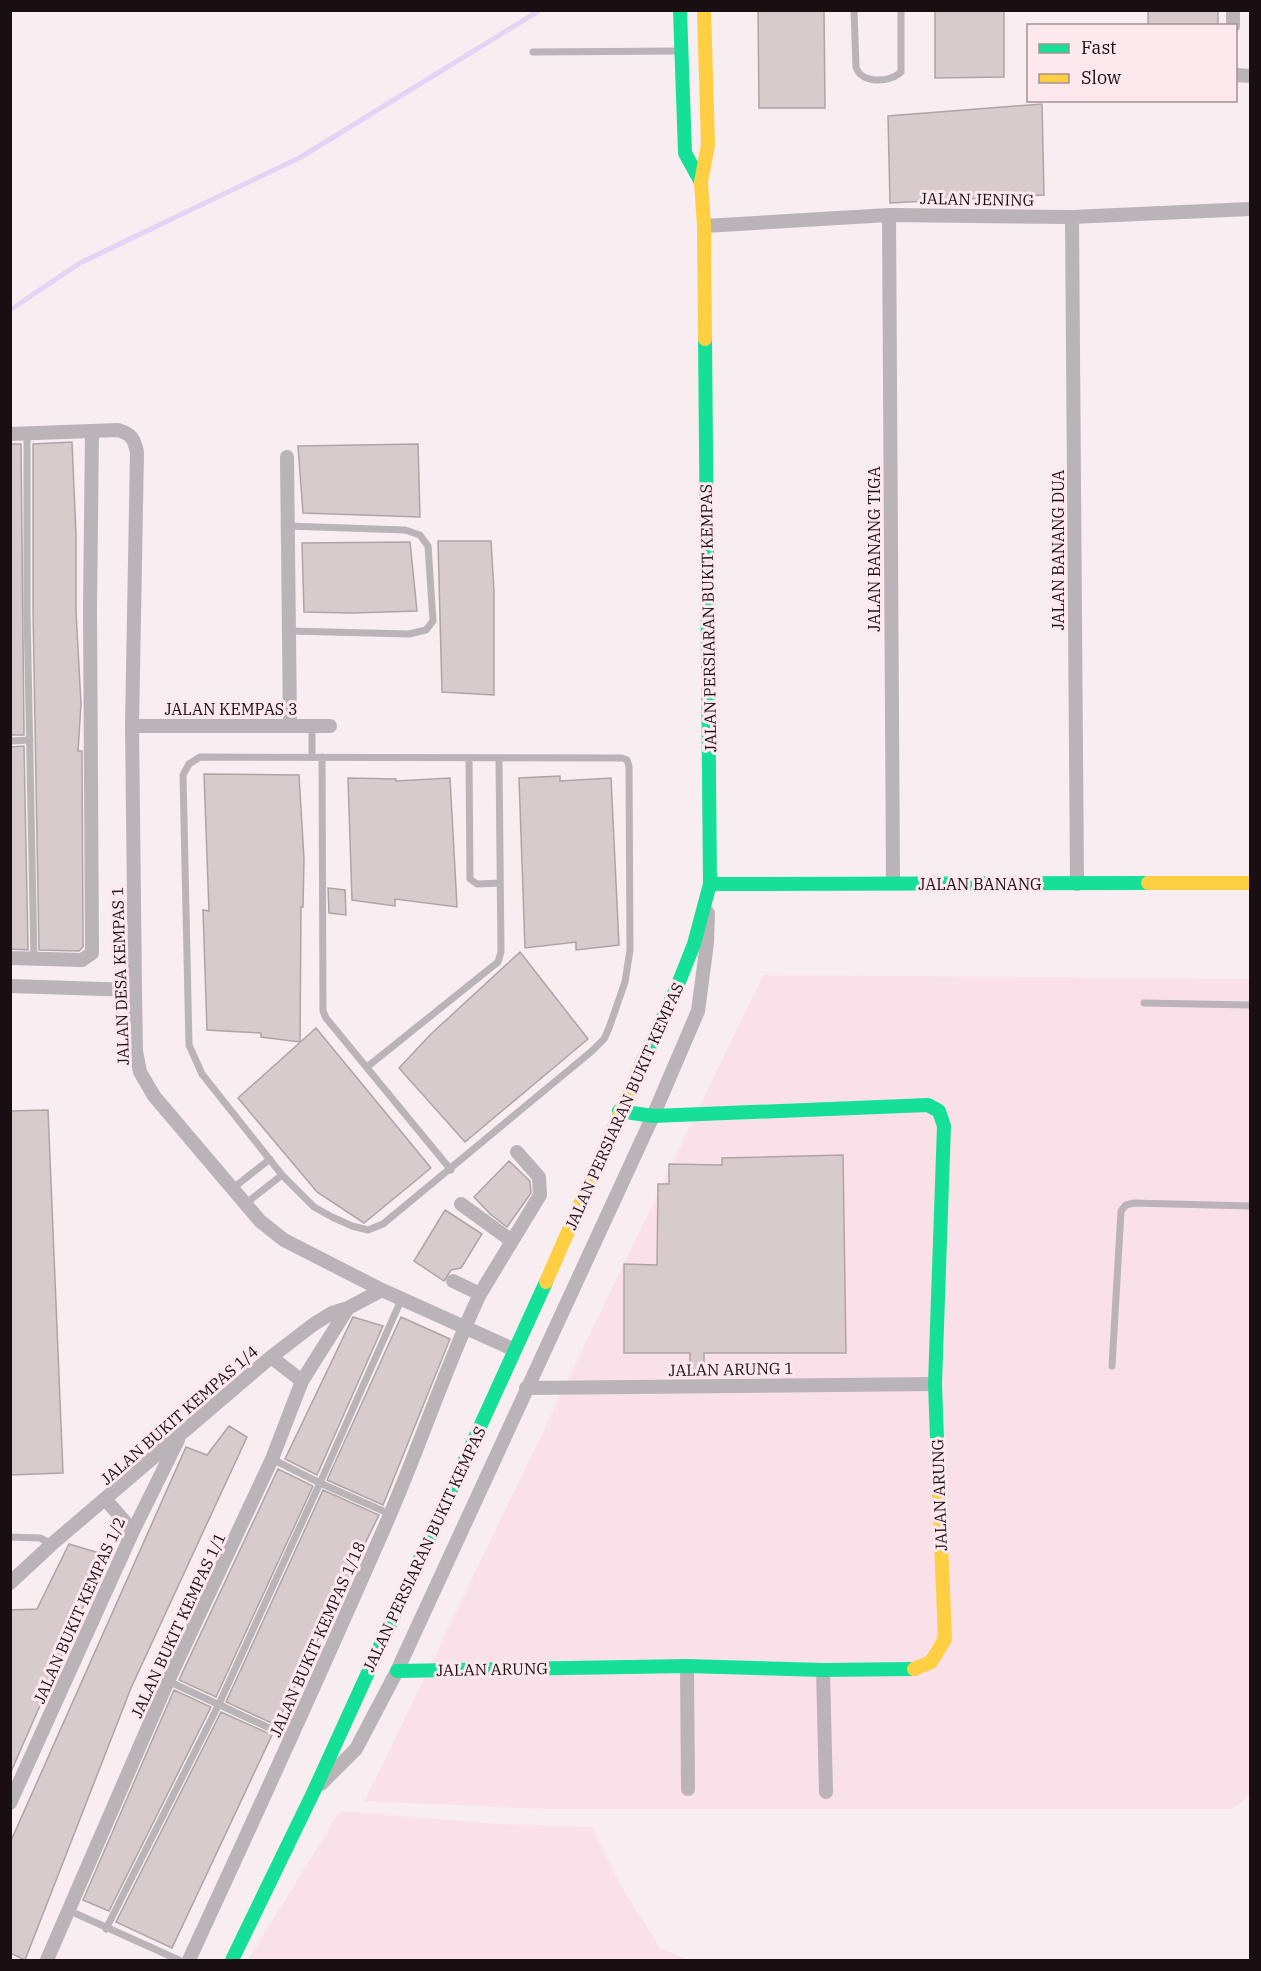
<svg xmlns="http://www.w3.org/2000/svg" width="1261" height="1971" font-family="'IBM Plex Serif',serif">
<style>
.built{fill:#fae1e9}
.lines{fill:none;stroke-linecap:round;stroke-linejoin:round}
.stream{stroke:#e4d3f5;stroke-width:5}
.building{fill:#d8cbcc;stroke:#afa4a5;stroke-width:1.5}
.lane{stroke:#bab3b8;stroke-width:7}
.street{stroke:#bab3b8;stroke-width:14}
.fast{stroke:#16e098;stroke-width:14}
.slow{stroke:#ffcf43;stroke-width:14}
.labels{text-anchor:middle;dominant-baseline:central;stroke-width:6;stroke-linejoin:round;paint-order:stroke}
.street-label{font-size:16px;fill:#190e12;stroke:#fde8ee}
</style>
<rect width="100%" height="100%" fill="#f8edf0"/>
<path class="built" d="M 763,975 L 1250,979 L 1250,1795 L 1232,1809 L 541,1809 L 365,1801 Z
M 340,1811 L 498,1824 L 592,1827 L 617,1879 L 660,1948 L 688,1960 L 248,1960 Z"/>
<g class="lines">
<path class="stream" d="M 10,310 L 80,263 L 301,157 L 537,12"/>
</g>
<path class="building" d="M 758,10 L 824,10 L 825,108 L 759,108 Z
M 935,10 L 1004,10 L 1004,77 L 935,78 Z
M 1148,10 L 1218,10 L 1218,26 L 1148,26 Z
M 1042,104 L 1044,195 L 890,203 L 888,116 Z
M 72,442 L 76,535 L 76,612 L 81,704 L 78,751 L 82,751 L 83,947 L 79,951 L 39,950 L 33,610 L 33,444 Z
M 10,444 L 21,444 L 24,735 L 10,735 Z
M 418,444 L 420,517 L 303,513 L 298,446 Z
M 438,541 L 491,541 L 494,591 L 494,695 L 442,692 Z
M 410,542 L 417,611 L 352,613 L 304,612 L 302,543 Z
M 24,746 L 28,950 L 10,949 L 10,747 Z
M 204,774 L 299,775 L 304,859 L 303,907 L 301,907 L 300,1042 L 261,1037 L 261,1033 L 207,1030 L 203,910 L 209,911 Z
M 560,776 L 560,781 L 611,778 L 619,945 L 576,950 L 576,942 L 525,948 L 519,778 Z
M 348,778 L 396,779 L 396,781 L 450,778 L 457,907 L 395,899 L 395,906 L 352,900 Z
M 328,888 L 345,890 L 346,915 L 329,913 Z
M 520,952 L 588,1039 L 465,1142 L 399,1068 L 431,1034 Z
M 316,1028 L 431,1168 L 364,1223 L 317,1192 L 238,1098 Z
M 48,1110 L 63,1473 L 10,1475 L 10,1111 Z
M 843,1155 L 846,1353 L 704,1353 L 704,1371 L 690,1371 L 690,1353 L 624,1353 L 624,1264 L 657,1265 L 658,1184 L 669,1184 L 669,1164 L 722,1165 L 722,1158 Z
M 509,1161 L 530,1181 L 531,1193 L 507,1227 L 490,1214 L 474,1197 Z
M 445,1210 L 482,1234 L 461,1268 L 451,1270 L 444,1281 L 414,1261 Z
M 353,1317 L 383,1326 L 317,1475 L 285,1459 Z
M 401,1317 L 450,1339 L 383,1505 L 327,1480 Z
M 229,1426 L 247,1437 L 131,1688 L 25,1960 L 10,1953 L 10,1843 L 186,1447 L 207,1455 Z
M 278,1469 L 313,1486 L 216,1697 L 179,1680 Z
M 323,1490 L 379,1515 L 276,1725 L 226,1702 Z
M 69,1544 L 106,1555 L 10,1774 L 10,1610 L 37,1609 Z
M 174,1690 L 211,1707 L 109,1911 L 83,1900 Z
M 221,1712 L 272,1735 L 172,1948 L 116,1922 Z"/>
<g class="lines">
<path class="lane" d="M 854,10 L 856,67 C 861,84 890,83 901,72 L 901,10
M 533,52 L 679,51
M 27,434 L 27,610 L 34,960
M 287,526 L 405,530 L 420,535 L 428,546 L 433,621 L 426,630 L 409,634 L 289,631
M 312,726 L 312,757
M 10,741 L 30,740
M 200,757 L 622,758 L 627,760 L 629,766 L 630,950 L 625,982 L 609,1028 L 604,1039 L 592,1051 L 383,1224 L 368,1230 L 352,1226 L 332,1217 L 314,1207 L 282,1175 L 202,1074 L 189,1045 L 183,775 L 189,764 Z
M 322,757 L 323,1011 L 326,1018 L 451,1170
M 469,758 L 470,879 L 477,884 L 500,883
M 1144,1003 L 1250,1005
M 367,1067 L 498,962 L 501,952 L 499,758
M 232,1189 L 270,1159
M 245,1204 L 282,1175
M 1112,1366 L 1121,1211 L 1126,1205 L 1134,1203 L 1250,1206
M 272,1459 L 320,1483 L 390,1514
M 10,1537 L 40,1538 L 52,1544
M 168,1681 L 291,1738
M 70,1911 L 179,1960
M 106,1929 L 219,1704 L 320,1483 L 402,1298"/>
<path class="street" d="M 1233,26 L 1233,10
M 1236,75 L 1250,76
M 889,215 L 893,883
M 1072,217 L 1077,884
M 704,226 L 889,215 L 1072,217 L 1250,209
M 10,434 L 118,430 C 132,434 134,439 137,452 L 132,726 L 135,990 L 136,1051 L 140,1072 L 154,1096 L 260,1221 L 284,1240 L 382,1290 L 515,1350
M 287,457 L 290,726
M 132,726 L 330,726
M 10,958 L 82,960 L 92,953 L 90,609 L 92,431
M 10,986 L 135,990
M 461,1204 L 512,1241
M 480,1294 L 540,1195 L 539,1177 L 517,1152
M 271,1357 L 302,1381
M 526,1388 L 935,1384
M 106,1500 L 133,1531
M 10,1583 L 52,1544 L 271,1357 L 314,1324 L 332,1313 L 348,1308 L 382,1290
M 687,1666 L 688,1789
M 823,1670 L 826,1792
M 321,1784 L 356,1749 L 397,1671 L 653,1116 L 698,1011 L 707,943 L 708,913
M 10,1803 L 133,1531 L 178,1440
M 47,1960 L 168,1681 L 272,1459 L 302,1381 L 348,1308
M 189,1960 C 257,1813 324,1666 389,1517 C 421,1443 446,1366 480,1294 L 453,1281"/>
<path class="fast" d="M 680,10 L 685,153 L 701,182
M 710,884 L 1148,883
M 641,1065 L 677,987 L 694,944 L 710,884 L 705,339
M 619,1111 L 653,1116 L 928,1105 L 939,1111 L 944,1126 L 935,1384 L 939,1493
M 397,1671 L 687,1666 L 823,1670 L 914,1669
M 232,1960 L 314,1791 L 546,1282"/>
<path class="slow" d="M 704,10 L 708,145 L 701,182 L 704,226 L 705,339
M 1148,883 L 1250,883
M 546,1282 L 641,1065
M 914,1669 L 931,1662 L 945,1639 L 939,1493"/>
</g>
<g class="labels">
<g class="street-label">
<text transform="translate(977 199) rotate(1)">JALAN JENING</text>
<text transform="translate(874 549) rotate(-90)">JALAN BANANG TIGA</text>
<text transform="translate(1058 550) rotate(-90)">JALAN BANANG DUA</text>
<text transform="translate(708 618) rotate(-91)">JALAN PERSIARAN BUKIT KEMPAS</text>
<text x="231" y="709">JALAN KEMPAS 3</text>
<text x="980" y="884">JALAN BANANG</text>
<text transform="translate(120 976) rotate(-92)">JALAN DESA KEMPAS 1</text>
<text transform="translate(624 1106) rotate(-66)">JALAN PERSIARAN BUKIT KEMPAS</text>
<text transform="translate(731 1369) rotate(-1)">JALAN ARUNG 1</text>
<text transform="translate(179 1415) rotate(-41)">JALAN BUKIT KEMPAS 1/4</text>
<text transform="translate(939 1495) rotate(-92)">JALAN ARUNG</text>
<text transform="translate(424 1549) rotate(-65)">JALAN PERSIARAN BUKIT KEMPAS</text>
<text transform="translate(79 1610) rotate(-66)">JALAN BUKIT KEMPAS 1/2</text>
<text transform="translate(178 1625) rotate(-65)">JALAN BUKIT KEMPAS 1/1</text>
<text transform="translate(317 1639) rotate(-66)">JALAN BUKIT KEMPAS 1/18</text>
<text transform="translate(492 1669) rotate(-1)">JALAN ARUNG</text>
</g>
</g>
<rect width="1261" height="1971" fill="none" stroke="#190e12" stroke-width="24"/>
<rect x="1027" y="24" width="210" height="78" fill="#fde8ee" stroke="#a29196" stroke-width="1.5"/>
<rect x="1039" y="44" width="30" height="9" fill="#16e098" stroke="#a29196" stroke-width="1.5"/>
<text x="1081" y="54" font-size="18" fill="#190e12">Fast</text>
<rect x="1039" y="74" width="30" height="9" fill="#ffcf43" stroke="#a29196" stroke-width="1.5"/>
<text x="1081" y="84" font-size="18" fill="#190e12">Slow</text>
</svg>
